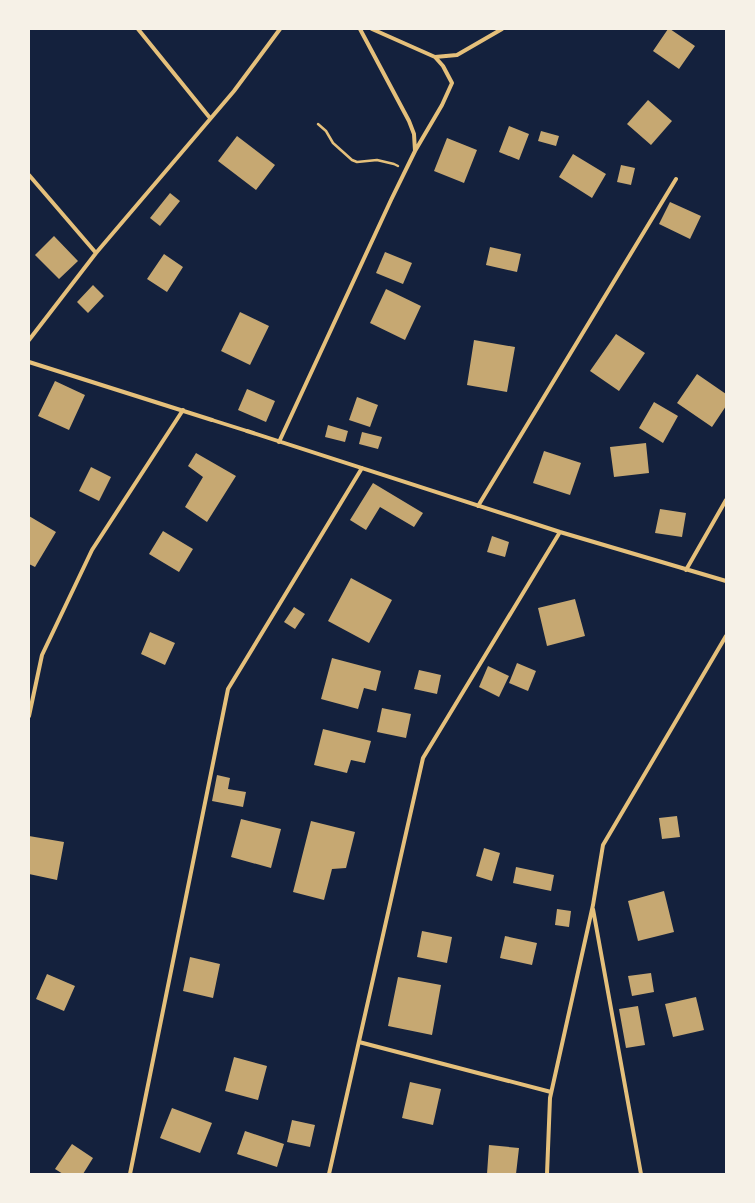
<svg xmlns="http://www.w3.org/2000/svg" width="755" height="1203" font-family="Inter,sans-serif">
<style>
.building{fill:#c6a872}
.lines{fill:none;stroke-linecap:round;stroke-linejoin:round}
.path{stroke:#e5c07b;stroke-width:2.5}
.pedestrian{stroke:#e5c07b;stroke-width:3.5}
.minor{stroke:#e5c07b;stroke-width:4}
</style>
<rect width="100%" height="100%" fill="#14213d"/>
<path class="building" d="M 668,29 L 670,29 L 695,46 L 679,69 L 653,51 Z
M 648,100 L 672,121 L 651,145 L 627,124 Z
M 509,126 L 529,134 L 519,160 L 499,152 Z
M 541,131 L 559,136 L 556,146 L 538,141 Z
M 237,136 L 275,165 L 256,190 L 218,161 Z
M 447,138 L 477,150 L 464,183 L 434,171 Z
M 573,154 L 606,174 L 592,198 L 559,177 Z
M 621,165 L 635,168 L 631,185 L 617,182 Z
M 170,193 L 180,201 L 160,226 L 150,218 Z
M 670,202 L 701,216 L 690,239 L 659,224 Z
M 54,236 L 78,261 L 59,279 L 35,255 Z
M 490,247 L 521,254 L 517,272 L 486,265 Z
M 385,252 L 412,263 L 403,284 L 376,273 Z
M 164,254 L 183,267 L 167,292 L 147,279 Z
M 93,285 L 104,296 L 88,313 L 77,302 Z
M 386,289 L 421,306 L 405,340 L 370,323 Z
M 240,312 L 269,326 L 250,365 L 221,351 Z
M 616,334 L 645,353 L 619,391 L 590,371 Z
M 474,340 L 515,347 L 507,392 L 467,385 Z
M 697,374 L 726,394 L 726,406 L 712,427 L 677,403 Z
M 55,381 L 85,395 L 69,430 L 38,416 Z
M 247,389 L 275,401 L 266,422 L 238,410 Z
M 357,397 L 378,405 L 370,427 L 349,420 Z
M 654,402 L 678,416 L 663,443 L 639,428 Z
M 328,425 L 348,431 L 345,442 L 325,437 Z
M 362,432 L 382,437 L 378,449 L 359,444 Z
M 646,443 L 649,473 L 614,477 L 610,447 Z
M 544,451 L 581,463 L 570,495 L 533,483 Z
M 196,453 L 236,476 L 207,522 L 185,507 L 203,477 L 188,466 Z
M 91,467 L 111,477 L 99,501 L 79,491 Z
M 373,483 L 423,513 L 414,527 L 380,507 L 366,530 L 350,520 Z
M 660,509 L 686,513 L 682,537 L 655,533 Z
M 29,516 L 56,532 L 35,567 L 29,564 Z
M 163,531 L 193,549 L 179,572 L 149,554 Z
M 492,536 L 509,542 L 505,557 L 487,552 Z
M 351,578 L 392,600 L 369,643 L 328,621 Z
M 575,599 L 585,636 L 547,646 L 538,608 Z
M 294,607 L 305,614 L 295,629 L 284,622 Z
M 150,632 L 175,643 L 165,665 L 141,654 Z
M 332,658 L 381,671 L 376,691 L 364,688 L 358,709 L 321,699 Z
M 517,663 L 536,671 L 528,691 L 509,683 Z
M 488,666 L 509,676 L 499,697 L 479,687 Z
M 419,670 L 441,675 L 437,694 L 414,689 Z
M 382,708 L 411,714 L 406,738 L 377,732 Z
M 323,729 L 371,741 L 365,763 L 351,760 L 347,773 L 314,765 Z
M 217,775 L 230,778 L 228,789 L 246,792 L 243,807 L 212,801 Z
M 677,816 L 680,837 L 662,839 L 659,818 Z
M 241,819 L 281,829 L 271,868 L 231,857 Z
M 311,821 L 355,832 L 346,868 L 332,869 L 324,900 L 293,892 Z
M 29,836 L 64,842 L 57,880 L 29,874 Z
M 484,848 L 500,853 L 492,881 L 476,876 Z
M 516,867 L 554,875 L 551,891 L 513,883 Z
M 664,891 L 674,932 L 638,941 L 628,901 Z
M 557,909 L 571,911 L 569,927 L 555,925 Z
M 422,931 L 452,937 L 447,963 L 417,957 Z
M 505,936 L 537,943 L 532,965 L 500,958 Z
M 190,957 L 220,964 L 213,998 L 183,991 Z
M 651,973 L 654,992 L 632,996 L 628,976 Z
M 47,974 L 75,986 L 64,1011 L 36,999 Z
M 398,977 L 441,985 L 432,1035 L 388,1026 Z
M 696,997 L 704,1030 L 673,1037 L 665,1004 Z
M 638,1006 L 645,1045 L 626,1048 L 619,1009 Z
M 234,1057 L 267,1066 L 258,1100 L 225,1091 Z
M 410,1082 L 441,1089 L 433,1125 L 402,1118 Z
M 172,1108 L 212,1123 L 200,1153 L 160,1138 Z
M 292,1120 L 315,1125 L 310,1147 L 287,1142 Z
M 245,1131 L 284,1144 L 277,1167 L 237,1154 Z
M 72,1144 L 93,1158 L 83,1174 L 63,1174 L 55,1169 Z
M 489,1145 L 519,1148 L 516,1174 L 487,1174 Z"/>
<g class="lines">
<path class="path" d="M 318,124 L 326,131 L 333,143 L 352,160 L 357,162 L 377,160 L 394,164 L 398,166"/>
<path class="pedestrian" d="M 212,420 L 247,431"/>
<path class="minor" d="M 138,29 L 210,118
M 372,29 L 435,57 L 443,66 L 452,83 L 442,105 L 415,151
M 435,57 L 457,55 L 502,29
M 29,175 L 96,253
M 29,340 L 96,253 L 234,91 L 280,29
M 29,362 L 212,420
M 247,431 L 560,532 L 726,581
M 279,442 L 391,200 L 415,151 L 414,134 L 409,121 L 360,29
M 478,506 L 676,179
M 686,570 L 726,500
M 29,716 L 42,655 L 92,550 L 183,410
M 593,909 L 641,1174
M 359,1042 L 551,1092
M 130,1174 L 228,689 L 362,468
M 329,1174 L 423,758 L 560,532
M 547,1174 L 550,1098 L 593,905 L 603,845 L 726,636"/>
</g>
<rect width="755" height="1203" fill="none" stroke="#f6f1e7" stroke-width="60"/>
</svg>
